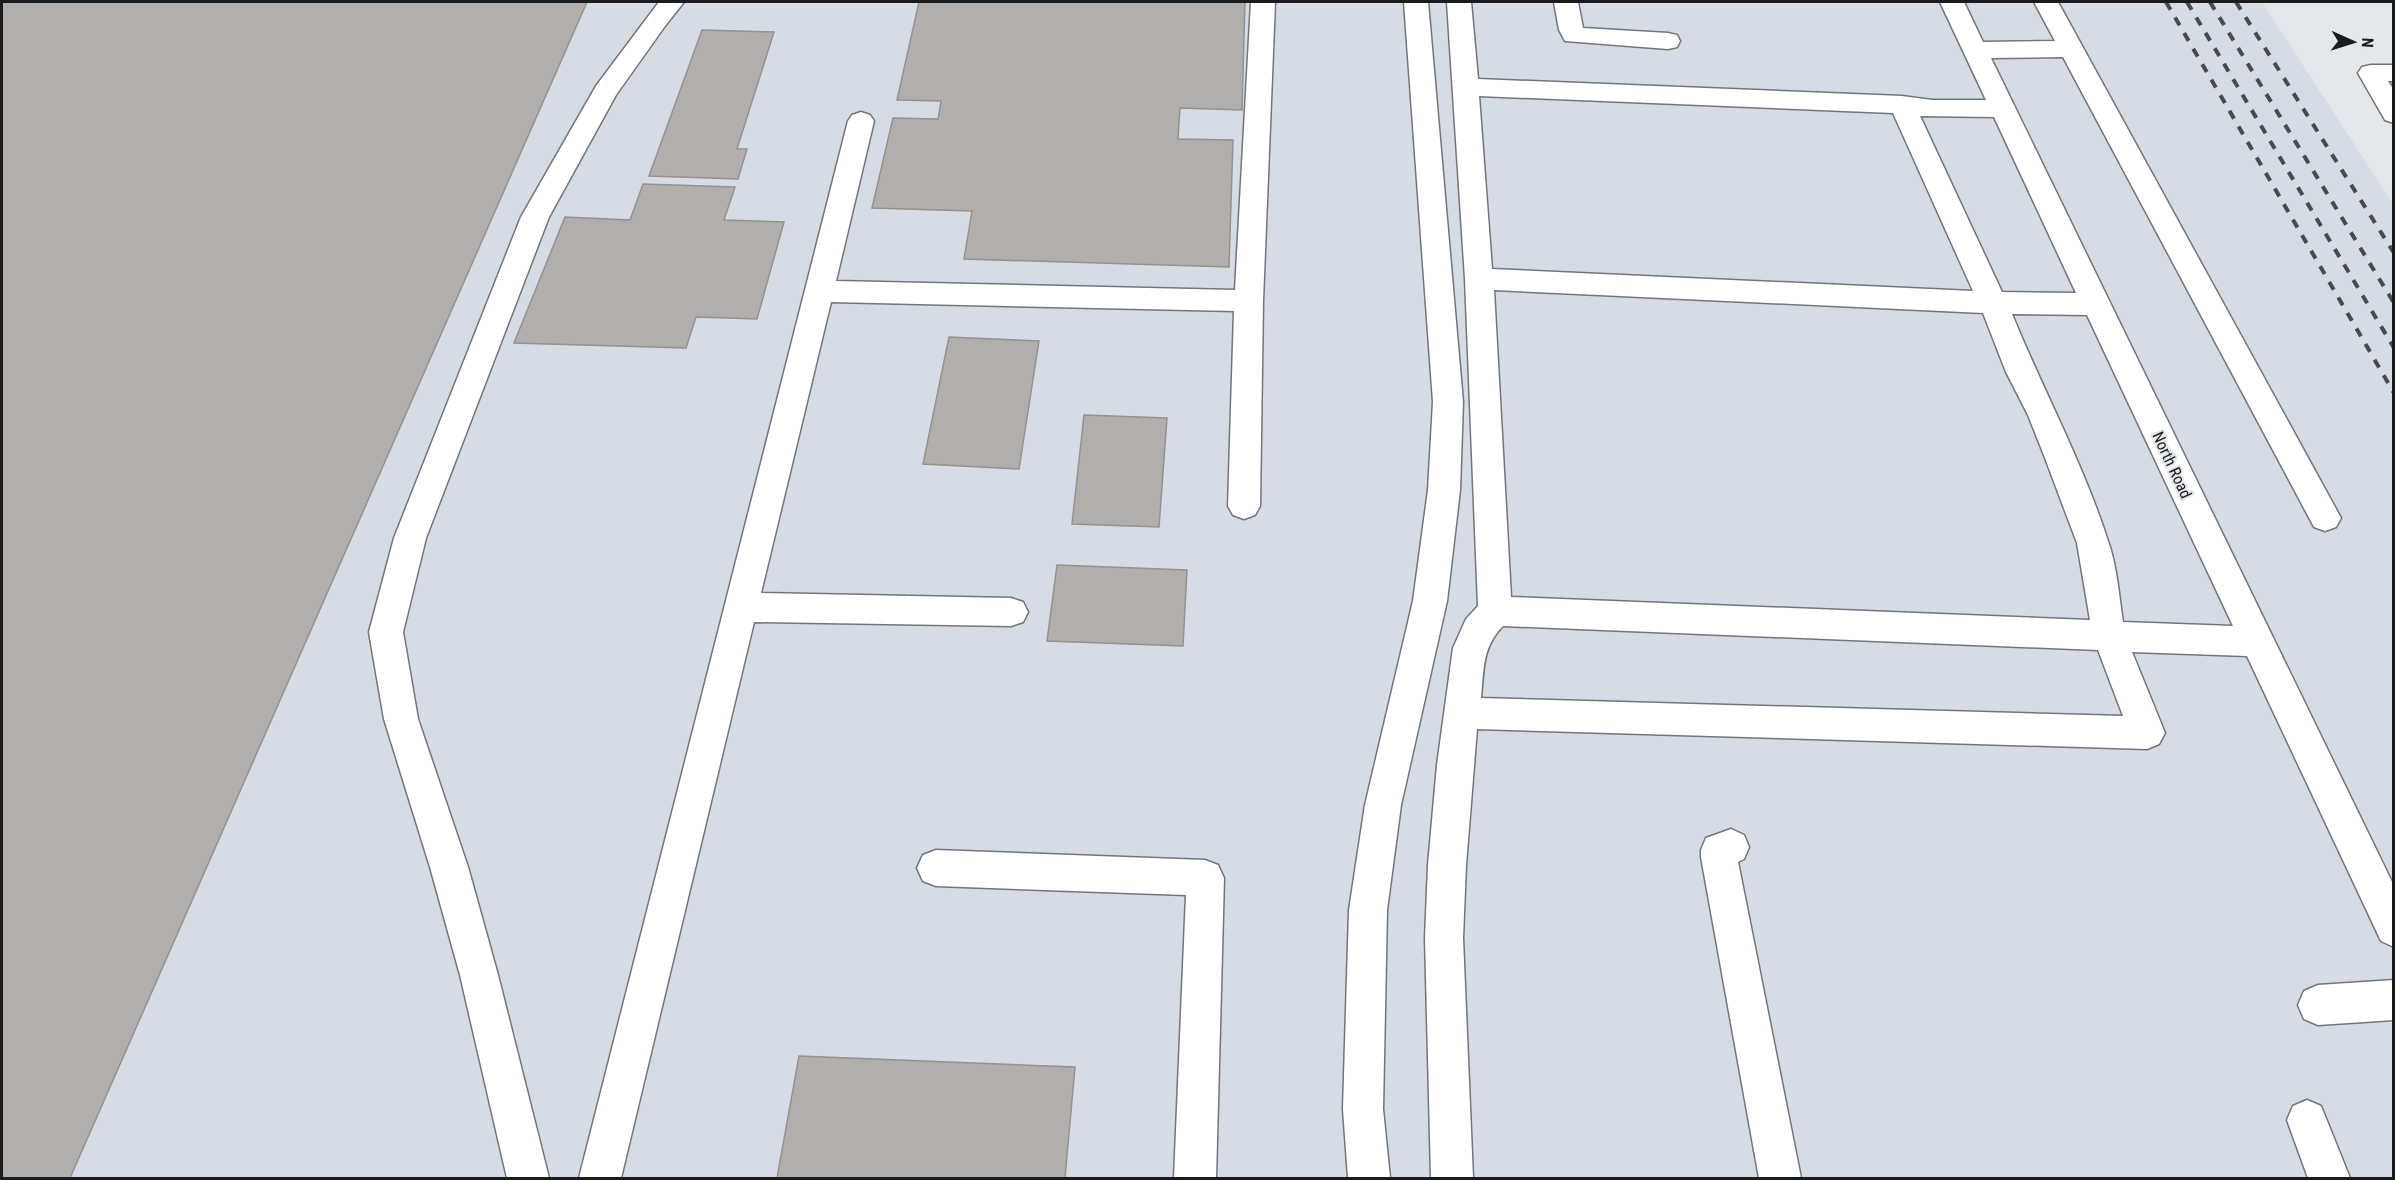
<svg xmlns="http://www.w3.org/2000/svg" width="2395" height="1180" font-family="'Roboto Condensed',sans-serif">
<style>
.built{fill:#d6dce6}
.building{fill:#b1aeab;stroke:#94918e;stroke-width:1.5}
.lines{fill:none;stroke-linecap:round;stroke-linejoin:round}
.minor-casing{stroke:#737578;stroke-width:3}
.minor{fill:#fff;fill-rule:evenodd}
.rail{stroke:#494a4c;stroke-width:4;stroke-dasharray:9 9;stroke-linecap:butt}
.labels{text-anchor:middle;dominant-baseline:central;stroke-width:4.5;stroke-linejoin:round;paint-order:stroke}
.street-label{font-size:16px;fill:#1a1b1d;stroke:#e5e8eb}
</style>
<rect width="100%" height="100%" fill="#e5e8eb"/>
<path class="built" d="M 2,2 L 2262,2 L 2393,204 L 2393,1178 L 2,1178 Z"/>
<path class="building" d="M 2,2 L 587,2 L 70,1178 L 2,1178 Z
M 919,2 L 1245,2 L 1242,110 L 1180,108 L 1178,139 L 1233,140 L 1229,267 L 964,259 L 972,211 L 872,208 L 893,118 L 938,119 L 941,101 L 897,100 Z
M 702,30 L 774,32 L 737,149 L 747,149 L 738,179 L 649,176 Z
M 643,184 L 735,187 L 724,220 L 784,222 L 757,319 L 696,317 L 686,348 L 514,343 L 565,217 L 630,220 Z
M 949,337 L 1039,341 L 1019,469 L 923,464 Z
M 1084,415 L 1167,418 L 1159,527 L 1072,524 Z
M 1057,565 L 1187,570 L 1183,646 L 1047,641 Z
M 799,1056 L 1075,1067 L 1065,1178 L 777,1178 Z"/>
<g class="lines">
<g class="minor-casing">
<path id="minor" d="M 659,2 L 684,2 L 665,26 L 616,95 L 549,217 L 426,538 L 403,632 L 418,719 L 468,867 L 498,975 L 549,1178 L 507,1178 L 460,975 L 430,867 L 384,719 L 369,632 L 394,538 L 521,217 L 596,86 Z
M 1251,2 L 1275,2 L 1263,301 L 1260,506 L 1255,515 L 1244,519 L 1233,515 L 1228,506 L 1234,311 L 831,302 L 761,593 L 1011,598 L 1023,602 L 1028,612 L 1023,622 L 1011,626 L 754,622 L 621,1178 L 579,1178 L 848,121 L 852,115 L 861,112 L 870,115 L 874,121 L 836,281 L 1235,290 Z
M 1404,2 L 1428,2 L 1463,402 L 1460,490 L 1447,601 L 1401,805 L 1387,910 L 1383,1109 L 1390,1178 L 1348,1178 L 1343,1109 L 1349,910 L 1365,805 L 1413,601 L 1428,490 L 1433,402 Z
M 1447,2 L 1471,2 L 1478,79 L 1902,96 L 1932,100 L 1986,100 L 1940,2 L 1964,2 L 1983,42 L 2055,41 L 2034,2 L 2058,2 L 2341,518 L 2336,527 L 2325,531 L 2314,527 L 2063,57 L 1991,58 L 2394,886 L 2394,947 L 2381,941 L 2247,656 L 2132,652 L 2165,733 L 2159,744 L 2147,749 L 1477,729 L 1466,865 L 1463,938 L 1473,1178 L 1431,1178 L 1425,938 L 1428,865 L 1437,765 L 1453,648 L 1466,619 L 1478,606 L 1465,279 ZM 1479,96 L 1893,113 L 1973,291 L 1492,269 ZM 1920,116 L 1994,117 L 2076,293 L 2002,292 ZM 1494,290 L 1983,313 L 2006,372 L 2028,415 L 2045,458 L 2077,543 L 2090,620 L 1511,597 ZM 2012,314 L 2087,315 L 2233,626 L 2123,622 C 2119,596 2117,566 2108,541 C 2083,463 2043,390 2012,314 ZM 1503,626 L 2098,650 L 2123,716 L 1481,698 C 1484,669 1482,647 1503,626 Z
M 1554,2 L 1578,2 L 1583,28 L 1668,33 L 1677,35 L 1680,41 L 1677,47 L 1668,49 L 1565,41 L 1559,30 Z
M 2371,65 L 2394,65 L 2394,81 L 2388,81 L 2394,90 L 2394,123 L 2385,120 L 2358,73 L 2362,67 Z
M 1731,829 L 1744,835 L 1749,847 L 1744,859 L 1738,862 L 1801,1178 L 1759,1178 L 1701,857 L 1701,850 L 1706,838 Z
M 936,850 L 1205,860 L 1218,865 L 1224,878 L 1216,1178 L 1174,1178 L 1186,895 L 936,886 L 923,881 L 917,868 L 923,855 Z
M 2394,980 L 2394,1020 L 2318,1025 L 2304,1019 L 2298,1005 L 2304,991 L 2318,985 Z
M 2307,1100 L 2321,1106 L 2350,1178 L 2308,1178 L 2287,1120 L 2293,1106 Z"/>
</g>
<use href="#minor" class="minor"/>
<path class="rail" d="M 2166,2 L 2394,393
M 2187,2 L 2394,348
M 2210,2 L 2394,303
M 2236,2 L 2394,253"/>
</g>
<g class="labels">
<g class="street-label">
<text transform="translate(2172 465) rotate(65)">North Road</text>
</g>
</g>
<rect width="2395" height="1180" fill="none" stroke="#1a1b1d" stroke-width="6"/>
<g transform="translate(2353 42) rotate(93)" stroke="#e5e8eb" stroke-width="4.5" paint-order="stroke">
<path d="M0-4.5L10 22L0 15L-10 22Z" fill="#1a1b1d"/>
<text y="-9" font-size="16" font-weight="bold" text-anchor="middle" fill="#1a1b1d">N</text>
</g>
</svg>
